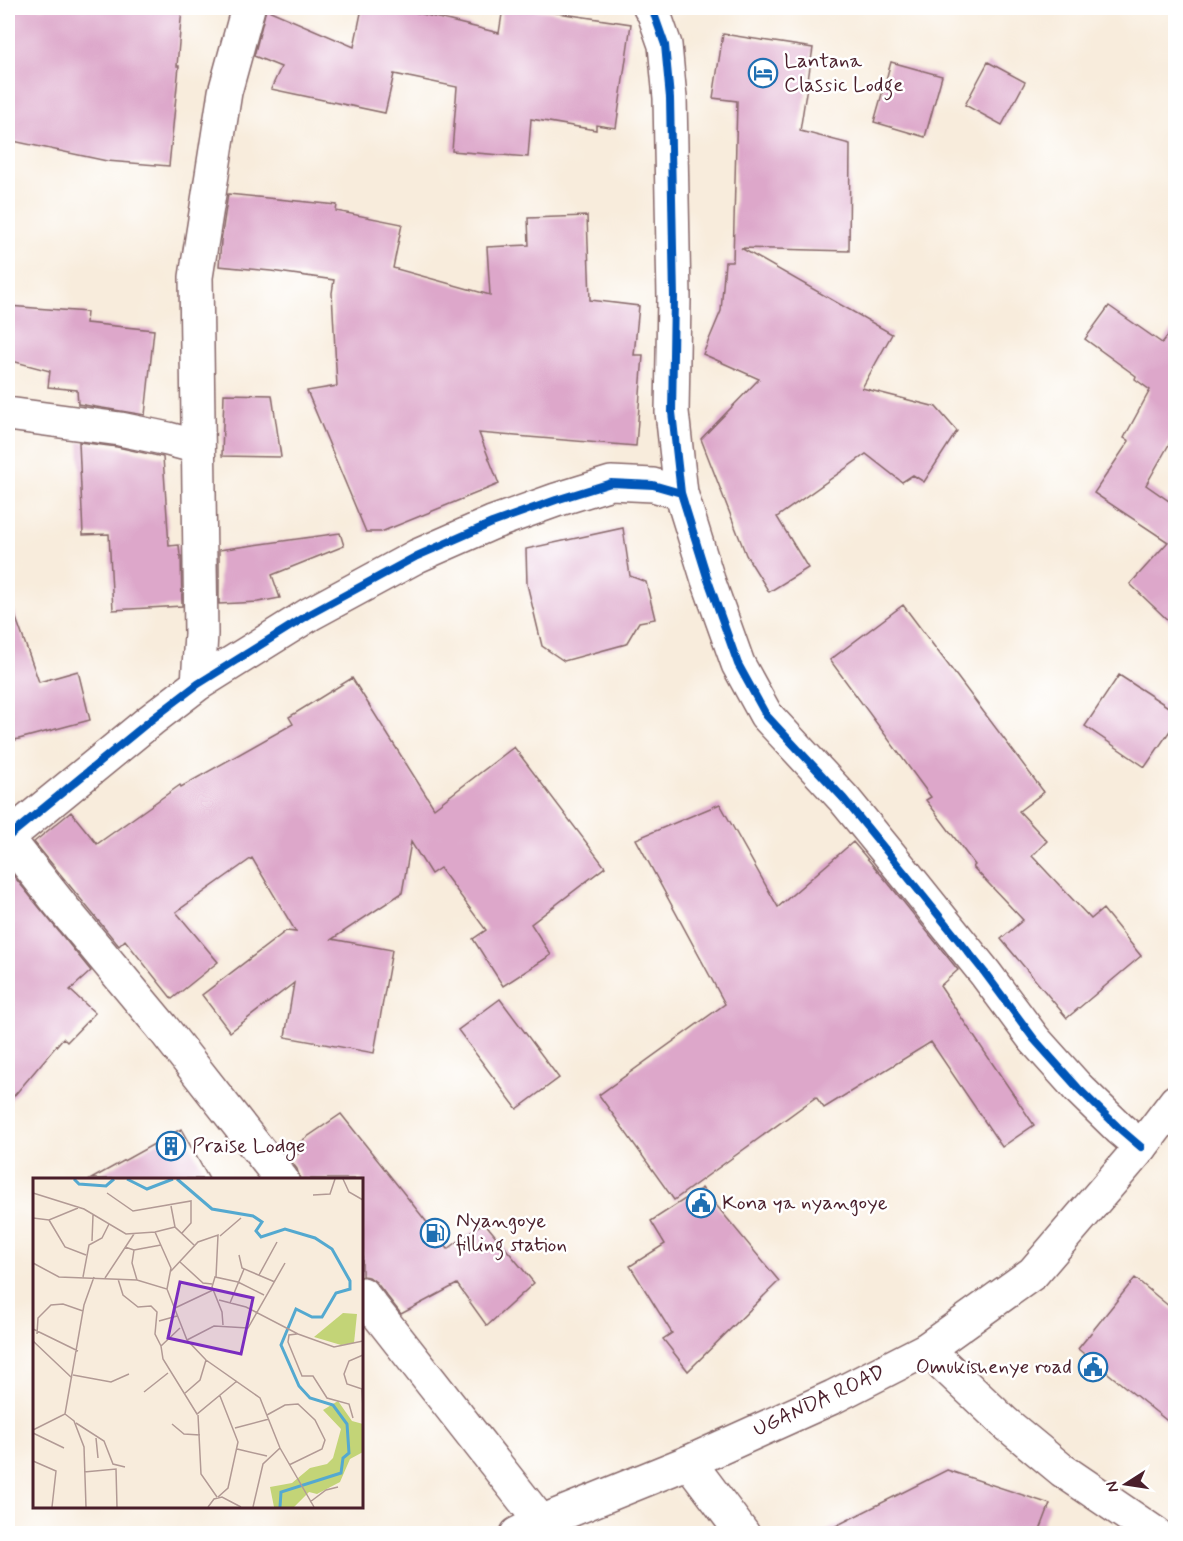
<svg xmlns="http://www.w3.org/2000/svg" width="1183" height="1541" font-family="Mynerve,sans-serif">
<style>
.building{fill:#dda7ca}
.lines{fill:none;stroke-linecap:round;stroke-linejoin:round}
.minor-casing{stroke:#876769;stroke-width:36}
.primary-casing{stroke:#876769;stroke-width:36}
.minor{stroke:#fff;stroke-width:33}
.primary{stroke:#fff;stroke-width:33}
.cycleway-casing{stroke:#fff;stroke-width:11}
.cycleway{stroke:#0057b8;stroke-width:8}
.labels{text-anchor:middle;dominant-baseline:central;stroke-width:5;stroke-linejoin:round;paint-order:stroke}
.poi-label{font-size:21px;fill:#4a1f2b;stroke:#fff;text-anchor:start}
.street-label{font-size:21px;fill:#4a1f2b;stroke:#fff}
.inset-river{fill:none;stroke:#54a9d0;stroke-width:3}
.inset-road{fill:none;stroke:#b29a95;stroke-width:1.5}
.view{fill:#7b2cbf;fill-opacity:0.15;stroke:#7b2cbf;stroke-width:3}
.inset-edge{fill:none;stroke:#4a1f2b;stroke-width:3}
</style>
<rect width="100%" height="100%" fill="#fff"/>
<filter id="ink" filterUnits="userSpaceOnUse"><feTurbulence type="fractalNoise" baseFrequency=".0167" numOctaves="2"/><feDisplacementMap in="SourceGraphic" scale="12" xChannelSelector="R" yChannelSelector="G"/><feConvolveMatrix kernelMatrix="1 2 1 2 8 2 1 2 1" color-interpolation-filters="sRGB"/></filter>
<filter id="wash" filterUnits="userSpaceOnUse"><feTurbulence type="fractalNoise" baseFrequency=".008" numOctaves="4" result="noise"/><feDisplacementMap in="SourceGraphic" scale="24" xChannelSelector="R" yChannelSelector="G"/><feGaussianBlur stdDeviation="1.35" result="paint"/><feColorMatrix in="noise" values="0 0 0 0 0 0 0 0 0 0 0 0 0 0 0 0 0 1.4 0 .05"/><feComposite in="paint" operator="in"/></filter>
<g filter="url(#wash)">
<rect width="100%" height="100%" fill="#f8ecdc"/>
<g id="blocks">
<path class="building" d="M 8,8 L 182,8 L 177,66 L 179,66 L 169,166 L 107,161 L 8,140 Z
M 362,8 L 398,8 L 499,33 L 503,8 L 524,8 L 631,24 L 616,128 L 596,125 L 596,130 L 531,119 L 528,157 L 452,151 L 457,87 L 394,74 L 385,113 L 271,89 L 281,67 L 254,56 L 266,9 L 354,47 Z
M 723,34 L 813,48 L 800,131 L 850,144 L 849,251 L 741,248 L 892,334 L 862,388 L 936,407 L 957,431 L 924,482 L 913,475 L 902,482 L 866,454 L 777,517 L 808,568 L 769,592 L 746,555 L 701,439 L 759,379 L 703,354 L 721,311 L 725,262 L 733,262 L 737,101 L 713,98 Z
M 891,62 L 942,76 L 925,137 L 874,122 Z
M 988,62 L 1025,82 L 1002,125 L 965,105 Z
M 228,194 L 337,205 L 336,211 L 402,224 L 393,268 L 490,295 L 487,247 L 529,245 L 528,218 L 587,216 L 590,300 L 639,306 L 634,355 L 643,355 L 636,446 L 479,433 L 499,484 L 381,532 L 366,532 L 307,391 L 337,386 L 332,293 L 334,280 L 271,271 L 219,266 L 221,241 Z
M 8,306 L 87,312 L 86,323 L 154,330 L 145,415 L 78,404 L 77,390 L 48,387 L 50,371 L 8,360 Z
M 1109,306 L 1162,343 L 1176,325 L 1176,432 L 1146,485 L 1176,506 L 1176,628 L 1130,584 L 1168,542 L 1094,493 L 1129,441 L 1124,438 L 1150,390 L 1135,379 L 1136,376 L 1085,339 Z
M 224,394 L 272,395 L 281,457 L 222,456 Z
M 79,442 L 117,447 L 163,457 L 169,546 L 179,545 L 180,556 L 181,556 L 182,606 L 113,610 L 109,534 L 83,535 Z
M 623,528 L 630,576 L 646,582 L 655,619 L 639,622 L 626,644 L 564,661 L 542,646 L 527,584 L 526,549 Z
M 340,533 L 344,546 L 272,575 L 280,598 L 258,602 L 219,604 L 219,550 Z
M 903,605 L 1044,792 L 1019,811 L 1047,841 L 1032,856 L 1091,919 L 1103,909 L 1141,956 L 1067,1018 L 1001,939 L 1023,920 L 973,867 L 975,865 L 926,800 L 931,797 L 830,660 Z
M 12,607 L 39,682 L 78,671 L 90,720 L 15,740 L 8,714 L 8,608 Z
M 1119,675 L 1176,712 L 1176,722 L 1145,767 L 1085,726 Z
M 352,678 L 434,808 L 514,747 L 605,867 L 531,924 L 551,955 L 503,986 L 473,939 L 486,930 L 440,868 L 431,874 L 411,842 L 402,893 L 332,939 L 392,950 L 374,1053 L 285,1037 L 294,983 L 230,1032 L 202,995 L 286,931 L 296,932 L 252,858 L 176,912 L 218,962 L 172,999 L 125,940 L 119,946 L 34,842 L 71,812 L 97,844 L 180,785 L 181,787 L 293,724 L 289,717 Z
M 720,804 L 778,907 L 853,842 L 889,884 L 958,970 L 940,986 L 1034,1125 L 1002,1147 L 931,1042 L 824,1108 L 816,1097 L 674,1200 L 599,1095 L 725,1004 L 636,839 Z
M 8,869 L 91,971 L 70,990 L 95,1013 L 67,1042 L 63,1038 L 8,1103 Z
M 500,999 L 559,1078 L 517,1109 L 458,1030 Z
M 341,1114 L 448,1249 L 484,1222 L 534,1283 L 487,1326 L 457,1284 L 401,1314 L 376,1282 L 369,1277 L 362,1276 L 362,1179 L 300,1179 L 297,1169 L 291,1161 L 298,1154 L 294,1149 L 299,1147 L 297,1144 Z
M 181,1129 L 209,1179 L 91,1179 Z
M 702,1188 L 779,1281 L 688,1371 L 663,1339 L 672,1333 L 630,1266 L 665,1244 L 651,1221 Z
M 1135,1278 L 1176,1312 L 1176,1428 L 1078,1349 Z
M 947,1470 L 1050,1504 L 1039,1533 L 822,1533 Z"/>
</g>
</g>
<g filter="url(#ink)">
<use href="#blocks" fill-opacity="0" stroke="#876769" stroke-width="1.5"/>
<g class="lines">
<g class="minor-casing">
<path id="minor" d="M 650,8 L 653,11 L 665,45 L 670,98 L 674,298 L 672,412 L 681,493 L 708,580 L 738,664 L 766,715 L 844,799 L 907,876 L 985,973 L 1034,1039 L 1078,1088 L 1120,1129 L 1141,1147
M 8,414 L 120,429 L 168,439 L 198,447
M 198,684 L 201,634 L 196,277 L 225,92 L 248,8
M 8,837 L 151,720 L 198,684 L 310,614 L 417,556 L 492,523 L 556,500 L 611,483 L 653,485 L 681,493
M 8,839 L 62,907 L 162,1027 L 282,1180
M 362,1294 L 541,1522
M 927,1349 L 1004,1422 L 1062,1470 L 1156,1534
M 689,1462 L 743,1534"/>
</g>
<g class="primary-casing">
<path id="primary" d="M 517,1534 L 541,1522 L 689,1462 L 833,1397 L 927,1349 L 1033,1273 L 1141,1147 L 1176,1101"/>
</g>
<use href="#minor" class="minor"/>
<use href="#primary" class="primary"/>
<g class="cycleway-casing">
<path id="cycleway" d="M 650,8 L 653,11 L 665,45 L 670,98 L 674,298 L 672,412 L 681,493 L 708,580 L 738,664 L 766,715 L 844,799 L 907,876 L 985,973 L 1034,1039 L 1078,1088 L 1120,1129 L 1141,1147
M 8,837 L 151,720 L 198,684 L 310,614 L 417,556 L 492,523 L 556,500 L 611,483 L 653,485 L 681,493"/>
</g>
<use href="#cycleway" class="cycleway"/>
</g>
</g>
<defs>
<g id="hotel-ring" transform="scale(1.5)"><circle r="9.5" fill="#fff" stroke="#1f6fb2" stroke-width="1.5"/><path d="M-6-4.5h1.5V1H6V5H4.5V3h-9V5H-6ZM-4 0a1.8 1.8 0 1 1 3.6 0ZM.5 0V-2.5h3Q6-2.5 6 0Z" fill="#1f6fb2"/></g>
<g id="building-ring" transform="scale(1.5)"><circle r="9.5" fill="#fff" stroke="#1f6fb2" stroke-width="1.5"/><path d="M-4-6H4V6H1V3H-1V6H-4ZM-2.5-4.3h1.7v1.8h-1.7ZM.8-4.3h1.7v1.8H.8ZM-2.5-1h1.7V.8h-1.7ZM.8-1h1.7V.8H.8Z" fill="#1f6fb2"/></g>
<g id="civic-ring" transform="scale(1.5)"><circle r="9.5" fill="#fff" stroke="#1f6fb2" stroke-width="1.5"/><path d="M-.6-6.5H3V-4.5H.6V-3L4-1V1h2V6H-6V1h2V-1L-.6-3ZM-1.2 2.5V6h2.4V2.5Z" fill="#1f6fb2"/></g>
<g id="fuel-ring" transform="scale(1.5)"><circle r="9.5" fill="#fff" stroke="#1f6fb2" stroke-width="1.5"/><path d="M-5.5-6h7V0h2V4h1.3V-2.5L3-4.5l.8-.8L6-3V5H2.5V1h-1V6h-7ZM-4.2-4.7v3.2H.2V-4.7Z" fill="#1f6fb2"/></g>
</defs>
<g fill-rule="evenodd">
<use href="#hotel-ring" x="763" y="73"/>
<use href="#building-ring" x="171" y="1146"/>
<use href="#civic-ring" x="701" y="1203"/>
<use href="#fuel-ring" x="435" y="1233"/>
<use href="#civic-ring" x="1093" y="1367"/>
</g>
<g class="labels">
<g class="poi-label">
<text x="784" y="61">Lantana<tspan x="784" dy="24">Classic Lodge</tspan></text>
<text x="192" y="1146">Praise Lodge</text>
<text x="722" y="1203">Kona ya nyangoye</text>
<text x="456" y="1221">Nyangoye<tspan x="456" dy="24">filling station</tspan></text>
<text x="1072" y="1367" text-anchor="end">Omukishenye road</text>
</g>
<g class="street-label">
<text transform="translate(819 1401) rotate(-25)">UGANDA ROAD</text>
</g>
</g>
<g transform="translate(33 1178)">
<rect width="330" height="330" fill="#f8ecdc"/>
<path d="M 305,223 L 319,243 L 330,246 L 330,274 L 317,281 L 307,304 L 284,316 L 276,314 L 261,329 L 241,329 L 237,309 L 259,305 L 277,290 L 294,286 L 300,280 L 308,251 L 290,232 Z" fill="#c3d477"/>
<path d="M 310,135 L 324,136 L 321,165 L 308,167 L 281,159 Z" fill="#c3d477"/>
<path class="inset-river" d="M 41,1 L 46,6 L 73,8 L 81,1M 94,1 L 114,11 L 140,1M 144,1 L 179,31 L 220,38 L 229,44 L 223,53 L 228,59 L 252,51 L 282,60 L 299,71 L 317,103 L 317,111 L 303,115 L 289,139 L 279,139 L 263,131 L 248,167 L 266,208 L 277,220 L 300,227 L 314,246 L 316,275 L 310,280 L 308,295 L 248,314 L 247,329"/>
<path class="inset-road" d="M 310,1 L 316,14 L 330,22M 0,15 L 51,31 L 93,56 L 122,54 L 138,90 L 134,111M 74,15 L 100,33 L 158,23 L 158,45 L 149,55M 280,17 L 297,16 L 302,1M 138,28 L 142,49 L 161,67M 0,40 L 16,42 L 45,30M 16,42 L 32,69 L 53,77M 122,54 L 142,49M 187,58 L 208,40M 59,63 L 60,37M 92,69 L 101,72 L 99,85 L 104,102M 101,72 L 128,67M 206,77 L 209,90 L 242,104M 147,84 L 170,105 L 179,106M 0,85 L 26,99 L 104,102 L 134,111 L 154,162 L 173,182 L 227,220 L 247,270 L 281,329M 138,93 L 165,64 L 185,57 L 183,99M 226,97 L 244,64M 50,99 L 56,67 L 69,60 L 76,46M 72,100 L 101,56M 85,101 L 90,117 L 105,129 L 118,128 L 124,134 L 122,156 L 128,168M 186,122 L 213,129 L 265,156 L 301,169 L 330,163M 197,125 L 211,91M 142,130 L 180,112M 126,143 L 144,138M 190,147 L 189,134 L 179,109 L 182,99 L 205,104 L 231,117M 147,150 L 128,168 L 130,181 L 164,236 L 204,203M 0,151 L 45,173M 4,156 L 5,140 L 18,127 L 30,126 L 50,133M 264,156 L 256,157 L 255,164 L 269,198 L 280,198 L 294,220 L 316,226 L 320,240M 154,162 L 181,148 L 215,150 L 252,85M 0,163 L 39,200M 40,197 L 78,204 L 96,196M 329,211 L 314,206 L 311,196 L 316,183 L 330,177M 329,211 L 330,231M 111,214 L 135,195M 151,216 L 167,202 L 173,182M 32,236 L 41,243 L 51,269 L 53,329M 165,237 L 168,296 L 184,319M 234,237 L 252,227 L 265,226 L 282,242 L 292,262 L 289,271 L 256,287M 43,245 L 71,263 L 80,286 L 92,289M 139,246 L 151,256 L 167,257M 202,250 L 236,241M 0,252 L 32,236 L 51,127 L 61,99M 0,255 L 31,270M 63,260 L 65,280M 204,271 L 234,278M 0,283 L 23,293 L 19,329M 51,294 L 83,291 L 84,329M 185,319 L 195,310 L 205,264 L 187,218M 277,324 L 293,312 L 305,309M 175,329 L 181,321 L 189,319 L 208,329M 220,329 L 230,286 L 247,270"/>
<path class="view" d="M 147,104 L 220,120 L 208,176 L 135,160 Z"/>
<rect width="330" height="330" class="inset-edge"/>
</g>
<rect width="1183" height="1541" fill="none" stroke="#fff" stroke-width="30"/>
<g transform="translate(1126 1484) rotate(258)" stroke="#ffffff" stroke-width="4.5" paint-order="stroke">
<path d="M0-4.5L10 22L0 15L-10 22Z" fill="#4a1f2b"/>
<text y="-9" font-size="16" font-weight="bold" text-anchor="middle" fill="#4a1f2b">N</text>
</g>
</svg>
